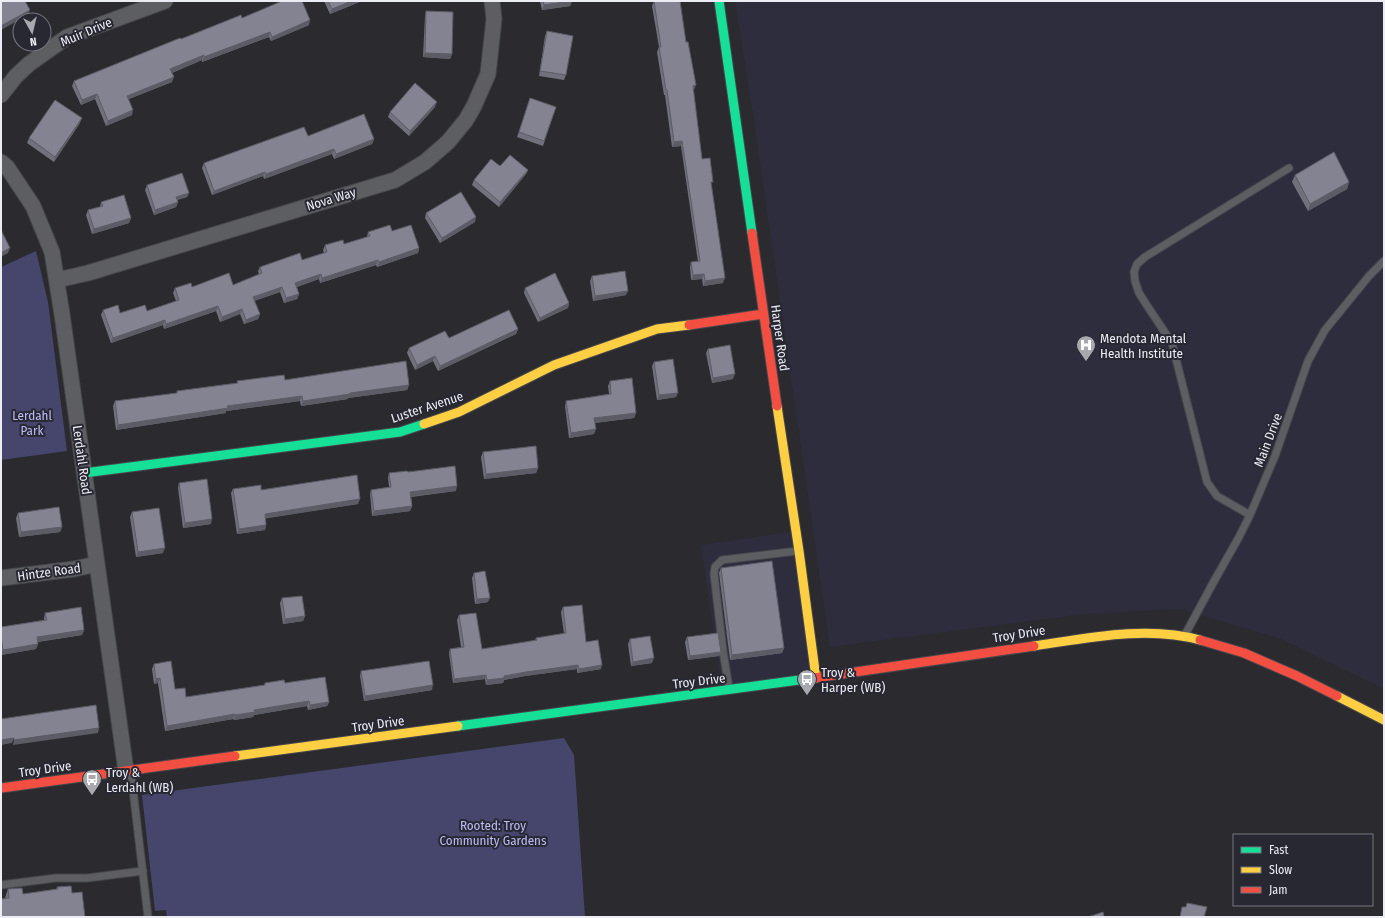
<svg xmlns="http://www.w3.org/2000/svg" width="1385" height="918" font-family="'Fira Sans Condensed',sans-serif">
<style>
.built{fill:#2d2d3d}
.green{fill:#46466c}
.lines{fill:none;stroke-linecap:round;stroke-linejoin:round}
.lane-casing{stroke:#46474c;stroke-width:9}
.street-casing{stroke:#46474c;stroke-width:17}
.fast-casing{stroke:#46474c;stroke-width:11}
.slow-casing{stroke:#46474c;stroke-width:11}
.jam-casing{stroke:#46474c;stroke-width:11}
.lane{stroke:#5d5e62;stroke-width:7}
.street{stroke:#5d5e62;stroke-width:15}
.fast{stroke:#16e098;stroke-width:9}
.slow{stroke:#ffcf43;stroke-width:9}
.jam{stroke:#f24e42;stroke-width:9}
.wall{fill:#71717d}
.shaded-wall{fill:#5c5c66}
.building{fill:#838391;stroke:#5c5c66}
.labels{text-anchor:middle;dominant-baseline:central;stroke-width:4;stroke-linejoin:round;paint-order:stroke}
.street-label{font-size:13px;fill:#ecedf4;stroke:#272832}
.poi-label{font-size:13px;fill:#ecedf4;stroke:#272832;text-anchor:start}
.park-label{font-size:13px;fill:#bbbdf8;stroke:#272832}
</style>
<rect width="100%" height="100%" fill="#2a2a2f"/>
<path class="built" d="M 735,1 L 1384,1 L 1384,689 L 1281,639 L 1180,609 L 1084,614 L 830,647 L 753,115 Z
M 796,531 L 816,678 L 722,690 L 701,545 Z"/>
<path class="green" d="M 36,251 L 48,302 L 67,451 L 1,460 L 1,267 Z
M 564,738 L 574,755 L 585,917 L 167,917 L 166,910 L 155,911 L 142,795 Z"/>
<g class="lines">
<g class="lane-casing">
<path id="lane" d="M 1250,515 L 1217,496 L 1207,482 L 1172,343 L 1146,304 L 1139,293 L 1135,281 L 1134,272 L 1137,264 L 1145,257 L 1289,168
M 1186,633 L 1213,583 L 1239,537 L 1250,515 L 1275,456 L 1308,361 L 1325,330 L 1369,276 L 1384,261
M 729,688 L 723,651 L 714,574 L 715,567 L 722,560 L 797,551
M 131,773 L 148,917
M 1,885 L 56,878 L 87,878 L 143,871"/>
</g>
<g class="street-casing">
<path id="street" d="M 1,95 L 16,76 L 29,64 L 67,37 L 165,1
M 1,162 L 7,167 L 33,206 L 52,252 L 62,314 L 126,771
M 57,280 L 88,273 L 395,180 L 425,162 L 448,142 L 466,120 L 474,106 L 488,74 L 494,19 L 492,1
M 1,578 L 74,569 L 97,564"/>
</g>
<g class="fast-casing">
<path id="fast" d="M 719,1 L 752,233
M 84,473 L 400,432 L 424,424
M 458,726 L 814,678"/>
</g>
<g class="slow-casing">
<path id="slow" d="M 777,406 L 799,551 L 816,678
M 424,424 L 459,412 L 554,365 L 657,329 L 689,325
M 1034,646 C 1087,638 1148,625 1200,640
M 1337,696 L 1384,720
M 235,756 L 458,726"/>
</g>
<g class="jam-casing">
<path id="jam" d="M 752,233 L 777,406
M 689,325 L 763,314
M 1200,640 L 1244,653 L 1297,676 L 1337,696
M 814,678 L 1034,646
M 1,788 L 235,756"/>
</g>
<use href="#lane" class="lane"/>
<use href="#street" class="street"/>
<use href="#fast" class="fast"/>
<use href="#slow" class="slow"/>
<use href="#jam" class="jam"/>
</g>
<path class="wall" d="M 324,1 L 362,1 L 330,14 Z
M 540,1 L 572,1 L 570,6 L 542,10 Z
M 654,1 L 694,90 L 693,90 L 702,159 L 711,185 L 723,283 L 703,286 L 702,279 L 691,280 L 690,267 L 691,262 L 698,262 L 681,146 L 672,147 L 665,95 L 664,95 L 657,52 L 659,47 L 652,6 Z
M 426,11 L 452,54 L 450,59 L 423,57 L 425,16 Z
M 242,18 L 309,25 L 271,41 L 269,37 L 202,62 L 202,60 L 172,73 L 172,82 L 129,99 L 132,115 L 106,126 L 95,99 L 81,105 L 72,86 L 74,81 L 181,39 Z
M 547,31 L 566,75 L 564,80 L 539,76 L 545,36 Z
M 530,98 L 556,107 L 543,146 L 517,137 Z
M 435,107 L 409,136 L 388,117 L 390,112 Z
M 80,123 L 54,162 L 27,143 L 29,138 Z
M 374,139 L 372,144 L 334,159 L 332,154 L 264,179 L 263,176 L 212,195 L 202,168 L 204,163 Z
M 500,166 L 528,170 L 526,174 L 499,207 L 472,185 L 474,180 Z
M 1295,175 L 1349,182 L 1347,189 L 1308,211 L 1292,182 Z
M 147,185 L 189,193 L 187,197 L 177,200 L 178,202 L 176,207 L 154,215 L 145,190 Z
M 101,202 L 131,218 L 129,223 L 92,234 L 86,215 L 88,210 L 100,207 Z
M 426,213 L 475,222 L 440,243 L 425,218 Z
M 392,231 L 419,248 L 418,253 L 377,267 L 376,265 L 320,283 L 319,279 L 297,287 L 299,294 L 297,299 L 284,303 L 280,292 L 254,301 L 260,314 L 258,319 L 244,324 L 240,314 L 220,322 L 216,311 L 164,329 L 163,325 L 111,343 L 101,315 L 103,310 L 120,313 L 147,311 L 176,301 L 173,293 L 175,288 L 233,285 L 259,275 L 258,271 L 260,267 L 302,260 L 324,253 L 323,250 L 325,245 L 344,244 L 367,237 L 368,232 Z
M 592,276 L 626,295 L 593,301 L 590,281 Z
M 525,288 L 569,303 L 568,308 L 538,322 L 524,293 Z
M 518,329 L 516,334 L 438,371 L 433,361 L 415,370 L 407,353 L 409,348 L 449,338 Z
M 708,349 L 733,379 L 712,383 L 706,353 Z
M 654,362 L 676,397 L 657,400 L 652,366 Z
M 285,380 L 409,385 L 407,390 L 348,398 L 348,399 L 301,406 L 300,401 L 226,411 L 226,413 L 116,430 L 113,406 L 115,401 L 177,393 L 177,391 L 237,383 L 237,381 Z
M 610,381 L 636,413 L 634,418 L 595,423 L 594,434 L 569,438 L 565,406 L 566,401 L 609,394 L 608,386 Z
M 483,452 L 538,468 L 536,473 L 484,479 L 481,457 Z
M 408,472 L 456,491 L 411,497 L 412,506 L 410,511 L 372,516 L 370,494 L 371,490 L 389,487 L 388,478 L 389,473 Z
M 179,483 L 211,524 L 183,528 L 178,488 Z
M 233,489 L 261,490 L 358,504 L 265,518 L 266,525 L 265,530 L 237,534 L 231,493 Z
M 132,512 L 163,553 L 136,557 L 130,517 Z
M 18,513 L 62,527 L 60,532 L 19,537 L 16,518 Z
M 721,568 L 784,648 L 782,653 L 730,660 L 719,573 Z
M 474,573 L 488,602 L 475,604 L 472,578 Z
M 282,598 L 305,616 L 303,621 L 283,624 L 280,603 Z
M 563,607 L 586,642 L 601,669 L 577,673 L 577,669 L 525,676 L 504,680 L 503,683 L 486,685 L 485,679 L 453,683 L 449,653 L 450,649 L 461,647 L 457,620 L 459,615 L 482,649 L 535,641 L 536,638 L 564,634 L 561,612 Z
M 45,613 L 84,630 L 82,635 L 38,642 L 38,644 L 36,649 L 1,655 L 1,627 L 44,620 L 44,618 Z
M 687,637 L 721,652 L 719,656 L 688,660 L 685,642 Z
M 630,639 L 652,663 L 631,666 L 628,644 Z
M 154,664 L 175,689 L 186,697 L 264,685 L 265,683 L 285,683 L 329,702 L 327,706 L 308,710 L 307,706 L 254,715 L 253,717 L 234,720 L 233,719 L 165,731 L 158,683 L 154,684 L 152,669 Z
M 361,671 L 432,690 L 364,701 L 360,676 Z
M 57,887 L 72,893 L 85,917 L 1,917 L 1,899 L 5,898 L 8,889 L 23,894 L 56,889 Z"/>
<path class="shaded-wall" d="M 352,1 L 362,1 L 330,14 L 332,9 Z
M 572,1 L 570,6 L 542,10 L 544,5 Z
M 30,10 L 28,15 L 1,30 L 1,26 Z
M 310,20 L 309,25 L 271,41 L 272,37 Z
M 270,32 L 269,37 L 202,62 L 204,57 Z
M 425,53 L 452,54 L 450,59 L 423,57 Z
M 204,55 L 202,60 L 169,74 L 170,69 Z
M 174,77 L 172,82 L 126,100 L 127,96 Z
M 696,85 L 694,90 L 691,91 L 693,86 Z
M 97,94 L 95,99 L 81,105 L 82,100 Z
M 437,102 L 435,107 L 409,136 L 410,131 Z
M 133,110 L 132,115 L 106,126 L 108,121 Z
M 82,118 L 80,123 L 54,162 L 55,157 Z
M 374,139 L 372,144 L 334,159 L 336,154 Z
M 682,141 L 681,146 L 672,147 L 674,142 Z
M 334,149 L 332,154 L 264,179 L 266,174 Z
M 528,170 L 526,174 L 499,207 L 500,202 Z
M 265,172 L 263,176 L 212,195 L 214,191 Z
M 1349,182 L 1347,189 L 1308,211 L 1310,204 Z
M 189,193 L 187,197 L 174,201 L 176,197 Z
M 178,202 L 176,207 L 154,215 L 155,210 Z
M 476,217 L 475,222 L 440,243 L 442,238 Z
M 131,218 L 129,223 L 92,234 L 94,229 Z
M 10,248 L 8,253 L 1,257 L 1,253 Z
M 419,248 L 418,253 L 377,267 L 379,262 Z
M 378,260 L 376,265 L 320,283 L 322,278 Z
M 321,274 L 319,279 L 293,288 L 295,283 Z
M 704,274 L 702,279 L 691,280 L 693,275 Z
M 725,278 L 723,283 L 703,286 L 705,281 Z
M 282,287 L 280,292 L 251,302 L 253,297 Z
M 628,291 L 626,295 L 593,301 L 595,296 Z
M 299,294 L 297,299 L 284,303 L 286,298 Z
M 569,303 L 568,308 L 538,322 L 540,318 Z
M 218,306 L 216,311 L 164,329 L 166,324 Z
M 242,309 L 240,314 L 220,322 L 222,317 Z
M 260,314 L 258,319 L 244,324 L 246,320 Z
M 165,320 L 163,325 L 111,343 L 113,338 Z
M 518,329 L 516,334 L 438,371 L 440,366 Z
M 435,356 L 433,361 L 415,370 L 417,365 Z
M 735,374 L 733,379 L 712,383 L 713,378 Z
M 409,385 L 407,390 L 348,398 L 348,399 L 301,406 L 303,401 L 350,393 Z
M 678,393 L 676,397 L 657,400 L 659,395 Z
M 302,396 L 300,401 L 226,411 L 226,413 L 116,430 L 118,425 L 227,406 Z
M 636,413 L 634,418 L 593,423 L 594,418 Z
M 596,429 L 594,434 L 569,438 L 571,433 Z
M 538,468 L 536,473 L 484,479 L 486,474 Z
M 457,486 L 456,491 L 408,497 L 410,492 Z
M 360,499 L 358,504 L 263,519 L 265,514 Z
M 412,506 L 410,511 L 372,516 L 374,511 Z
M 212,519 L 211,524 L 183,528 L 185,523 Z
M 266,525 L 265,530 L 237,534 L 239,529 Z
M 62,527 L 60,532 L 19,537 L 21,532 Z
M 165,548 L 163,553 L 136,557 L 138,552 Z
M 490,598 L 488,602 L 475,604 L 477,599 Z
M 305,616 L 303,621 L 283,624 L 285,619 Z
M 84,630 L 82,635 L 35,642 L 37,637 Z
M 38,644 L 36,649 L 1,655 L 3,650 Z
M 784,648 L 782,653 L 730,660 L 732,655 Z
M 721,652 L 719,656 L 688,660 L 690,656 Z
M 654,658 L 652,663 L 631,666 L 633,662 Z
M 578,665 L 577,669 L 525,676 L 504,680 L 503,683 L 486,685 L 487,680 L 504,676 L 526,672 Z
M 602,665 L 601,669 L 577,673 L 579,669 Z
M 486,675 L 485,679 L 453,683 L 454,679 Z
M 160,678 L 158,683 L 154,684 L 156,679 Z
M 433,685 L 432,690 L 364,701 L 365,696 Z
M 309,701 L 307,706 L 254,715 L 253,717 L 234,720 L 235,715 L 254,710 Z
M 329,702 L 327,706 L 308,710 L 310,705 Z
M 235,714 L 233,719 L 165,731 L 167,726 Z
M 99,728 L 98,733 L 13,745 L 14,740 Z
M 14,738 L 12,743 L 1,745 L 1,740 Z"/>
<path class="building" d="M 1,1 L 25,1 L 30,10 L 1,26 Z
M 282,1 L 302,1 L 310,20 L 272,37 L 270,32 L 204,57 L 204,55 L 170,69 L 174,77 L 127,96 L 133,110 L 108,121 L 97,94 L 82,100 L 74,81 L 180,38 L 181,39 L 241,15 L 242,18 Z
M 328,1 L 352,1 L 332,9 Z
M 543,1 L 571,1 L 544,5 Z
M 654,1 L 680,1 L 686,42 L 688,42 L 696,85 L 693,86 L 702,159 L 710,158 L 713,182 L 711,182 L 725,278 L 705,281 L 704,274 L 693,275 L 691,262 L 700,261 L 682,141 L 674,142 L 667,90 L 666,90 L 659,47 L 661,47 Z
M 426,11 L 453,12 L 452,54 L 425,53 Z
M 547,31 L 573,36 L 566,75 L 540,71 Z
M 415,83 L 437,102 L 410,131 L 390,112 Z
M 530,98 L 556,107 L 544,141 L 519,132 Z
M 55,100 L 82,118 L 55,157 L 29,138 Z
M 364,114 L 374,139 L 336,154 L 334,149 L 266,174 L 265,172 L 214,191 L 204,163 L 304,127 L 308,136 Z
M 1334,152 L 1349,182 L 1310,204 L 1295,175 Z
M 510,155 L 528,170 L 500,202 L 474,180 L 491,159 L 500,166 Z
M 182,173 L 189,193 L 176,197 L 178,202 L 155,210 L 147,185 Z
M 461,192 L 476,217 L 442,238 L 426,213 Z
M 124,195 L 131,218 L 94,229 L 88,210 L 103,206 L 101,202 Z
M 390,225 L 392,231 L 411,225 L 419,248 L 379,262 L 378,260 L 322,278 L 321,274 L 295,283 L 299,294 L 286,298 L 282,287 L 253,297 L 260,314 L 246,320 L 242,309 L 222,317 L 218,306 L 166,324 L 165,320 L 113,338 L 103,310 L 118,305 L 120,313 L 145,305 L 147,311 L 179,300 L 175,288 L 191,283 L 192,287 L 229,273 L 233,285 L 262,273 L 260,267 L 300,253 L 302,260 L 327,252 L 325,245 L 343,240 L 344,244 L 370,236 L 368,232 Z
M 1,230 L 10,248 L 1,253 Z
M 625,271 L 628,291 L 595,296 L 592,276 Z
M 555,273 L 569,303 L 540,318 L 525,288 Z
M 509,310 L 518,329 L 440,366 L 435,356 L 417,365 L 409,348 L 445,331 L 449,338 Z
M 730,345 L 735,374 L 713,378 L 708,349 Z
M 673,359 L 678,393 L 659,395 L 654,362 Z
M 406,361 L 409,385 L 350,393 L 350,394 L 303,401 L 302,396 L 227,406 L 228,408 L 118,425 L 115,401 L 177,393 L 177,391 L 238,383 L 237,381 L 284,375 L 285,380 Z
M 632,378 L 636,413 L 594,418 L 596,429 L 571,433 L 566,401 L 611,394 L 610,381 Z
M 536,446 L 538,468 L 486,474 L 483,452 Z
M 455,466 L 457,486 L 410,492 L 412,506 L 374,511 L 371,490 L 391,487 L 389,473 L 407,471 L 408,472 Z
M 357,475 L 360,499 L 265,514 L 266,525 L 239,529 L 233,489 L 261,485 L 261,490 Z
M 207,479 L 212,519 L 185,523 L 179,483 Z
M 59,507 L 62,527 L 21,532 L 18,513 Z
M 159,508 L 165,548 L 138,552 L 132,512 Z
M 772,561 L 784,648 L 732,655 L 721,568 Z
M 485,571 L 490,598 L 477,599 L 474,573 Z
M 302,596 L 305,616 L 285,619 L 282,598 Z
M 582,605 L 586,642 L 598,640 L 602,665 L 579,669 L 578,665 L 526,672 L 504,676 L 504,678 L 487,680 L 486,675 L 454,679 L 450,649 L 464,647 L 459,615 L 476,613 L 482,649 L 537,640 L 536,638 L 566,633 L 563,607 Z
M 81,607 L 84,630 L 37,637 L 38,644 L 3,650 L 1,636 L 1,627 L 47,620 L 45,613 Z
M 718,633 L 721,652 L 690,656 L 687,637 Z
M 650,636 L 654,658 L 633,662 L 630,639 Z
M 171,661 L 175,689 L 185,688 L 186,697 L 265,685 L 265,683 L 284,680 L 285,683 L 325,677 L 329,702 L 310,705 L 309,701 L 254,710 L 255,712 L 235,715 L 235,714 L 167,726 L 160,678 L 156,679 L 154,664 Z
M 429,661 L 433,685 L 365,696 L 361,671 Z
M 96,705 L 99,728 L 14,740 L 14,738 L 1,740 L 1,719 Z
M 71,886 L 72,893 L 82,892 L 85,917 L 1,917 L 1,899 L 9,898 L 8,889 L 22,888 L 23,894 L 58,889 L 57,887 Z
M 1187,903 L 1207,907 L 1204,917 L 1180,917 L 1182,907 L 1186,907 Z
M 1103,912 L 1104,917 L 1088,917 Z"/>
<defs>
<g id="hospital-pin" transform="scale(1)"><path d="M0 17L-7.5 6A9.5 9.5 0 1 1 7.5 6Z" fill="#a8a9af" stroke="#272832"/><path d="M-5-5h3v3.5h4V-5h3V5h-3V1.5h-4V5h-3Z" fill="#fff"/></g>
<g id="bus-pin" transform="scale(1)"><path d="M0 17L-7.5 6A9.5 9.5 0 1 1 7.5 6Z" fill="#a8a9af" stroke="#272832"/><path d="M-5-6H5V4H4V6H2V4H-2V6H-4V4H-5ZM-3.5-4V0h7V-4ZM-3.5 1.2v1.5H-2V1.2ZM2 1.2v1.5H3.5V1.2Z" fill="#fff"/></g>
</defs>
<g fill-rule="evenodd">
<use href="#hospital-pin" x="1086" y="345"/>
<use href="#bus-pin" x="807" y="679"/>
<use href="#bus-pin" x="92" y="779"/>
</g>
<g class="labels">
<g class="street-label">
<text transform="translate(86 32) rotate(-23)">Muir Drive</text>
<text transform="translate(331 199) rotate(-17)">Nova Way</text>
<text transform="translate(780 338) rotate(82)">Harper Road</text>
<text transform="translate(427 407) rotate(-18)">Luster Avenue</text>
<text transform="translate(1268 440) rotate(-69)">Main Drive</text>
<text transform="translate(82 460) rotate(82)">Lerdahl Road</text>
<text transform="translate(49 572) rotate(-8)">Hintze Road</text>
<text transform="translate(1019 634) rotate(-9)">Troy Drive</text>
<text transform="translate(699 681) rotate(-7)">Troy Drive</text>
<text transform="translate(378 724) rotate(-8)">Troy Drive</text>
<text transform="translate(45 769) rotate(-8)">Troy Drive</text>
</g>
<g class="poi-label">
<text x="1100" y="338">Mendota Mental<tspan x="1100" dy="15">Health Institute</tspan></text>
<text x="821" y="672">Troy &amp;<tspan x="821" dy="15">Harper (WB)</tspan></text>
<text x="106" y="772">Troy &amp;<tspan x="106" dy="15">Lerdahl (WB)</tspan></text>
</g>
<g class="park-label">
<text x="32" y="415">Lerdahl<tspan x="32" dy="15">Park</tspan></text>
<text x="493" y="825">Rooted: Troy<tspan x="493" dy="15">Community Gardens</tspan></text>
</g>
</g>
<rect width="1385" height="918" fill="none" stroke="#ecedf4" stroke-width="4"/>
<rect x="1233" y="834" width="140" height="72" fill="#272832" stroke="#767780"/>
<rect x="1241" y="847" width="20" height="6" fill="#16e098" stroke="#767780"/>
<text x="1269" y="854" font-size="12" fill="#ecedf4">Fast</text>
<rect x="1241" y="867" width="20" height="6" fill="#ffcf43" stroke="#767780"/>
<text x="1269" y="874" font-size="12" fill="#ecedf4">Slow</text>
<rect x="1241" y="887" width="20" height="6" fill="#f24e42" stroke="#767780"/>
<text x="1269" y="894" font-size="12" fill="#ecedf4">Jam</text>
<g transform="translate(32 32) rotate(172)"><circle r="19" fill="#272832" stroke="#767780"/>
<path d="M0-3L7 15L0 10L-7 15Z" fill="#a8a9af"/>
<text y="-6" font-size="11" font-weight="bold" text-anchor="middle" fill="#ecedf4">N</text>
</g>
</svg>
